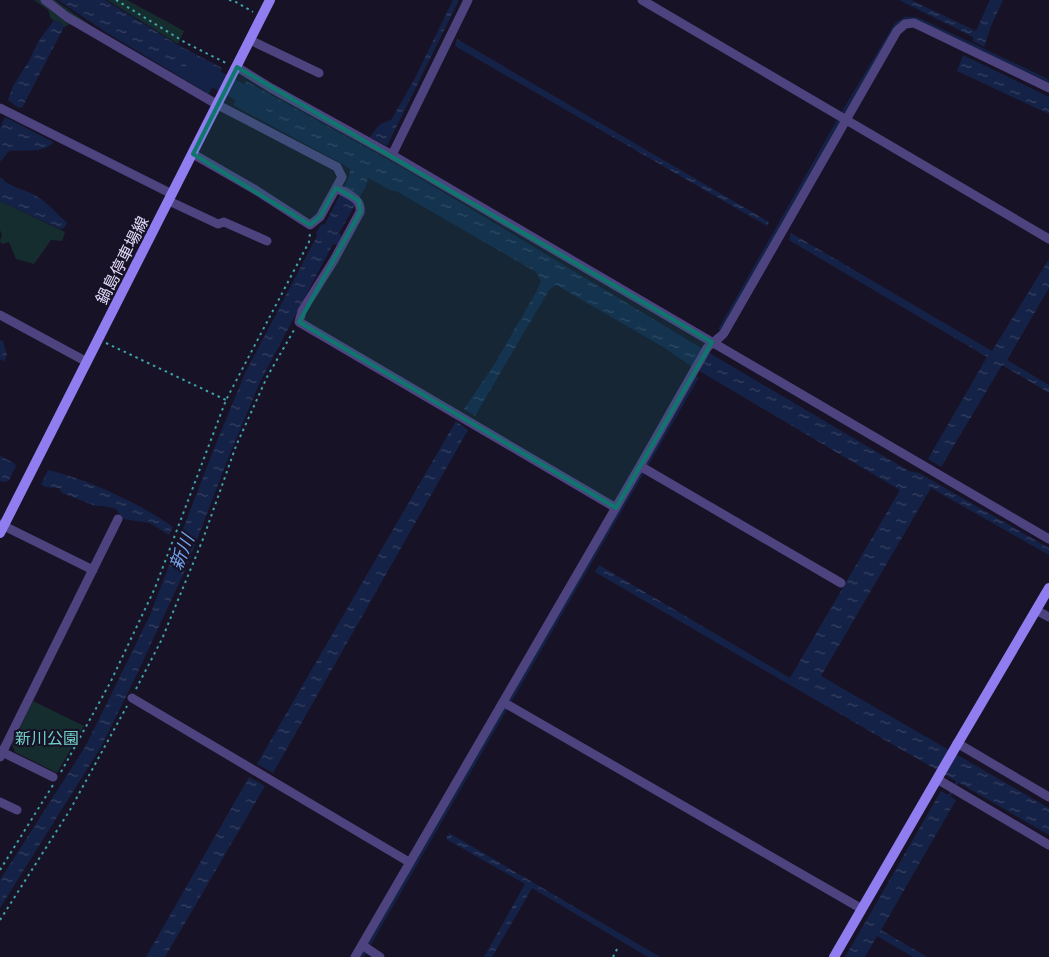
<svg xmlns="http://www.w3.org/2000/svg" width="1049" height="957" font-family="'Noto Sans','Noto Sans JP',sans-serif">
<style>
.green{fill:#162d2f}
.water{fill:url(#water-ripples)}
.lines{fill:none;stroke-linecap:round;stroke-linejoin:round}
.stream{stroke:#152247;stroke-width:3}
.river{stroke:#152247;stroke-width:18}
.path{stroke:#3ea4ac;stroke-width:2;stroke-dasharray:2.5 4;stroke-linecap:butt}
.street{stroke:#4d437f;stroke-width:9}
.secondary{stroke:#907df0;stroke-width:10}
.marked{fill:#0f766e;fill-opacity:0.2;stroke:#0f766e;stroke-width:4;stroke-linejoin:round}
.labels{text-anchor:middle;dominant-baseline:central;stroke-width:4.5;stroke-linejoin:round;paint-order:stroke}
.street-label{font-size:16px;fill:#e3dbfb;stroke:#181226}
.park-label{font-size:16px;fill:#6fd3c8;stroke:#181226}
.water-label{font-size:18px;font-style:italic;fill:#75a6ef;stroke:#181226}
</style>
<defs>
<pattern id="water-ripples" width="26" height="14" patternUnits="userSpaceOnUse" patternTransform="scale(1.25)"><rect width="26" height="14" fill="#152247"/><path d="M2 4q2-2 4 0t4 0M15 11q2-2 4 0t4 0" fill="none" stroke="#374262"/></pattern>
</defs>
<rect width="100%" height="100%" fill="#181226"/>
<path class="green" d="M 34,0 L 55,0 L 100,32 L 207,101 L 70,24 L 64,27 L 60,22 L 51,19 L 48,10 Z
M 107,0 L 127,0 L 184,31 L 178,44 Z
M 0,201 L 65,232 L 62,241 L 51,240 L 34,264 L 16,259 L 9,242 L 2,244 L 0,241 L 2,235 L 0,230 Z
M 33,701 L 84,726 L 57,773 L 15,752 L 12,744 Z"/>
<path class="water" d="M 58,0 L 105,0 L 178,45 L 222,68 L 209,94 L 104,31 Z
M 453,0 L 459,0 L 387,146 L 370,137 L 380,124 L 391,120 L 413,82 Z
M 899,0 L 911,0 L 976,31 L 990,0 L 1003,0 L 991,26 L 984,47 L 973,41 L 973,37 Z
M 54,20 L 60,22 L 64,27 L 22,108 L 17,107 L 8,100 L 13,86 L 29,61 L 38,42 Z
M 457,39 L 769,222 L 767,226 L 455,46 Z
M 963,55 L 1049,97 L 1049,114 L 957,71 Z
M 246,81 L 405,169 L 701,348 L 909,471 L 919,473 L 1049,548 L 1049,555 L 931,488 L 821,676 L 1049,808 L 1049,835 L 595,572 L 599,565 L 790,678 L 900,490 L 691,366 L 663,347 L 556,285 L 549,290 L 475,416 L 464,409 L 494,365 L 536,292 L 541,281 L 536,272 L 396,191 L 392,191 L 368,178 L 366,186 L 339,233 L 342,237 L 338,245 L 333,244 L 260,382 L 229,456 L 187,566 L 136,676 L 101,747 L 0,908 L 0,880 L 85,747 L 107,703 L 150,615 L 213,451 L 245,373 L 317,236 L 316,233 L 321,225 L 325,224 L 349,177 L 350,169 L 346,166 L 233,105 Z
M 5,117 L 53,142 C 47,153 21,150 9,151 L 0,162 L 0,128 Z
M 0,177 C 10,188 25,189 38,197 C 49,204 57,214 67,223 L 64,228 L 60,229 L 0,201 Z
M 791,233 L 992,351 L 1049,259 L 1049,288 L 1007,360 L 1049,385 L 1049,393 L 1002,365 L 941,467 L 928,459 L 987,357 L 789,240 Z
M 0,340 L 3,341 L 7,355 L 4,362 L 0,359 Z
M 456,421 L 468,430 L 273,773 L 257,764 Z
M 0,456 L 14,463 L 16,466 L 9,480 L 6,482 L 0,481 Z
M 48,470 C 87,479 141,504 173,527 L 169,535 L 150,523 L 123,519 L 116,509 L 104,506 L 96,506 L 62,493 L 59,488 L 45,487 L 41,484 Z
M 249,777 L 265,786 L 165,957 L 146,957 Z
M 941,791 L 956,800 L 881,930 L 927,957 L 913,957 L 877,936 L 865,957 L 845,957 Z
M 449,833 L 660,957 L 648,957 L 532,888 L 492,957 L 484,957 L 525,884 L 446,839 Z"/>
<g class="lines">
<path class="stream" d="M 720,329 L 845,109 L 896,24 L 906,18 L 918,19 L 1049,81
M 949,796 L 959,779
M 362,957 L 697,378"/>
<path class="river" d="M 195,68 L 260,103"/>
<path class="path" d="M 116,0 L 186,43 L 226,63
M 229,0 L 234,1 L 253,12
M 106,343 L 226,400
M 136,689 L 162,639 L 203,539 L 236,446 L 267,377 L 294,330
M 61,772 L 110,683 L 155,588 L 226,400 L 309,242 L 310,233
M 0,870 L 53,785
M 0,920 L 70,810 L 127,706
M 613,957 L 618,947"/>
<path class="street" d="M 45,0 L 67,17 L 218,105 L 337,167 L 342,177 L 320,217 L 310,225 L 254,189 L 193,154
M 642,0 L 1049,239
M 250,40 L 319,73
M 237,67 L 271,88 L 392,155 L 1049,539
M 0,108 L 172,194
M 392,155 L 468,0
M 336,188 C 347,194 362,198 360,212 L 334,260 L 302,311 L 299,322 L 616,508
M 169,201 L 218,224 L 224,222 L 267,241
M 0,315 L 87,362
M 640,466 L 841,583
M 0,524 L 93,570
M 1036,610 L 1049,617
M 132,698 L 409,862
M 503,702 L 862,909
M 957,743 L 1049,797
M 0,751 L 53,777
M 0,757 L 118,519
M 937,779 L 1049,845
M 0,802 L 17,810
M 362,945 L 380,957
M 355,957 L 640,466 L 707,348 C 712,342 719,339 724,333 L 897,31 L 905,24 L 914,23 L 1049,88"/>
<path class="secondary" d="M 0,533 L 270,0
M 834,957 L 955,748 L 1049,588"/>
</g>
<path class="marked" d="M 237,67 L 712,342 L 616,508 L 299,322 L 360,212 L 359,201 L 336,188 L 320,217 L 310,225 L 193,154 Z"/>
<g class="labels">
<g class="street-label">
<text transform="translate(122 260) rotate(-63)">鍋島停車場線</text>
</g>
<g class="park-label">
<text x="47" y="738">新川公園</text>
</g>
<g class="water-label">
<text transform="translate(181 552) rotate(-68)">新川</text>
</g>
</g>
</svg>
